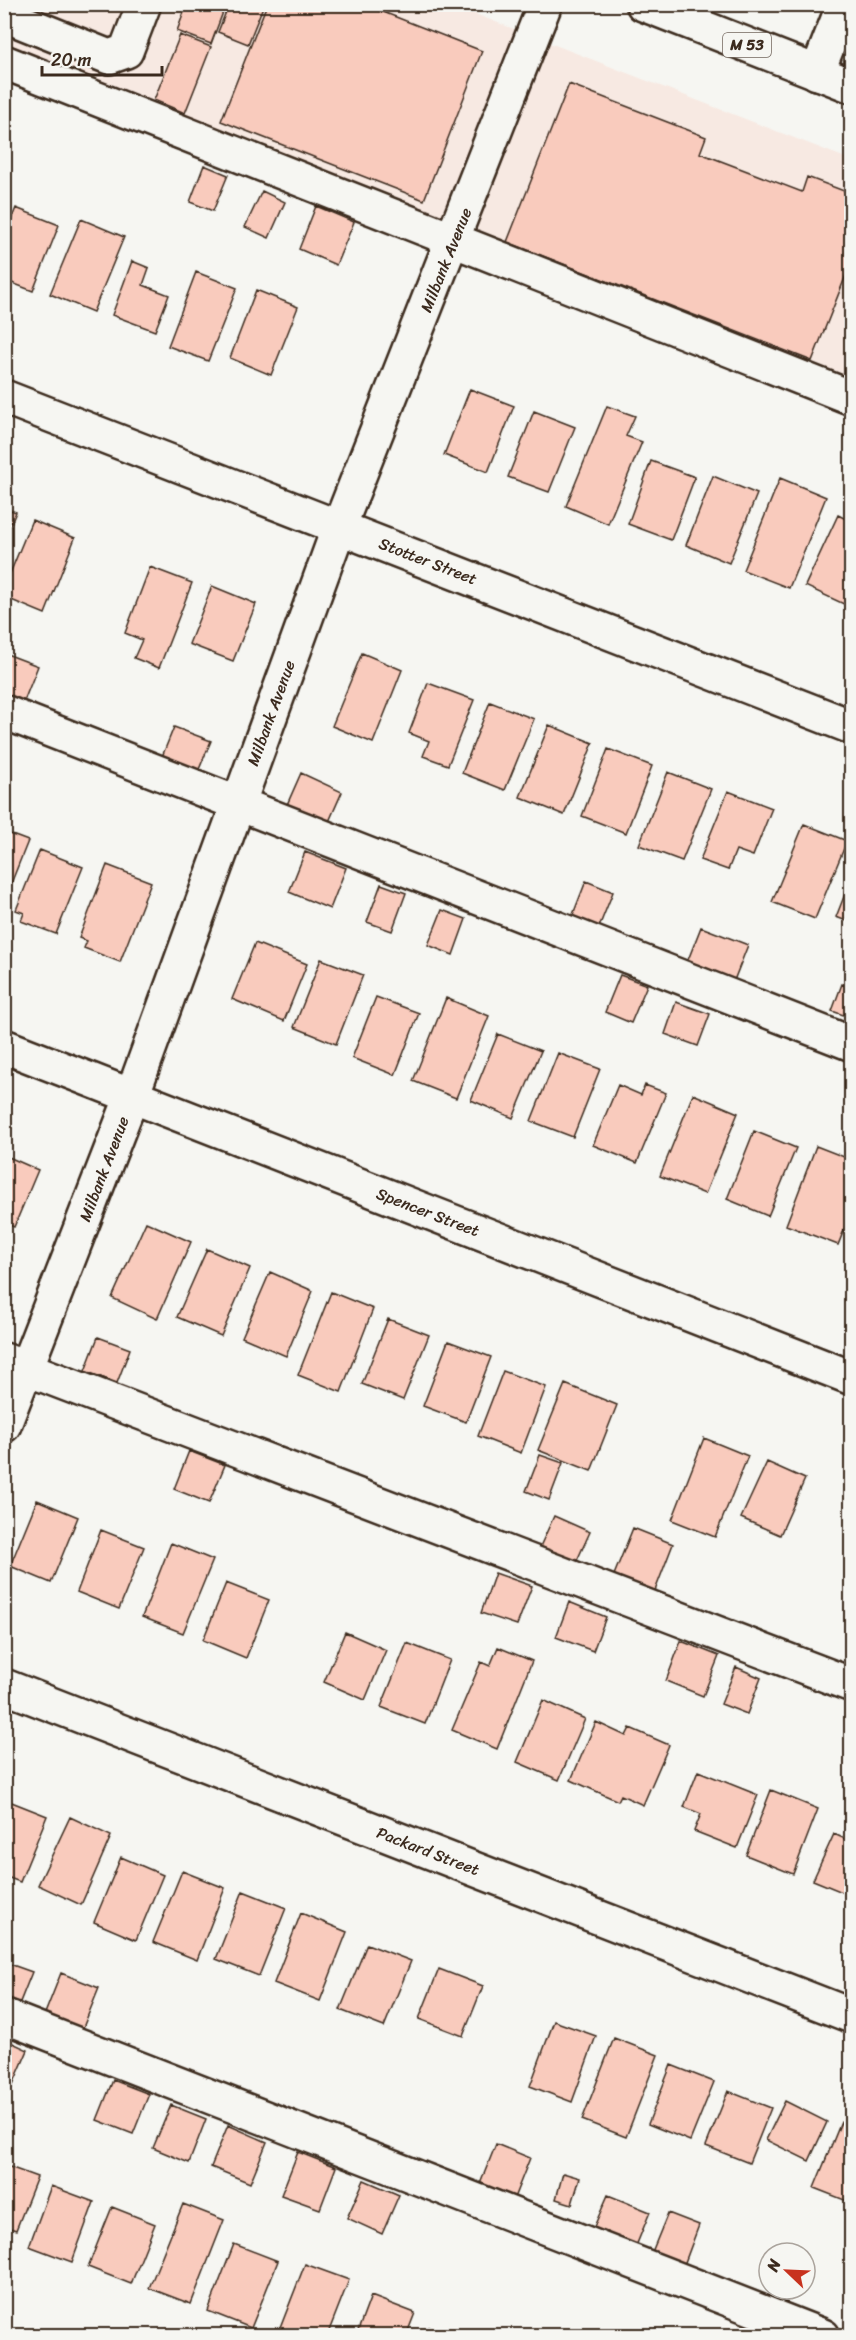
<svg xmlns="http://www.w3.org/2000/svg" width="856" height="2340" font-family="Sriracha,sans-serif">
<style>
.built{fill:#f7e9e2}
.building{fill:#f9cbbd;stroke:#3b2a1e;stroke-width:1.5}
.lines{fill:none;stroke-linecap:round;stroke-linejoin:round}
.minor-casing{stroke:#3b2a1e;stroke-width:38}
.major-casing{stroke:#3b2a1e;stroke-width:38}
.minor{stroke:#f6f6f2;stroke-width:33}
.major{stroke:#f6f6f2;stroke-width:33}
.labels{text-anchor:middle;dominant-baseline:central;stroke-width:4.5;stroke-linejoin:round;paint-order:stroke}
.shield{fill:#f6f6f2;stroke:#73675e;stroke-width:1.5}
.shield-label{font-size:15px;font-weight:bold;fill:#3b2a1e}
.street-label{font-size:16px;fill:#3b2a1e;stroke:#f6f6f2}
</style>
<rect width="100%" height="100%" fill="#f6f6f2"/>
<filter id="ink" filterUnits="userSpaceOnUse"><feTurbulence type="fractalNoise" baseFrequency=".0167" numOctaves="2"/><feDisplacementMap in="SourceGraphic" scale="12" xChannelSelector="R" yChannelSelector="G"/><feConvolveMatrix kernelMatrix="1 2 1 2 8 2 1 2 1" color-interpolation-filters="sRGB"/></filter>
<g filter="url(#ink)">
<path class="built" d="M 4,5 L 452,5 L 851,160 L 851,414 L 5,81 Z"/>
<path class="building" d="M 187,4 L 226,4 L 211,44 L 177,31 Z
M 229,4 L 264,4 L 248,44 L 218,32 Z
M 267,4 L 363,4 L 482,51 L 424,200 L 221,121 Z
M 180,35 L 211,47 L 185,113 L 154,100 Z
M 569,84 L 706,137 L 700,153 L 802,192 L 807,177 L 852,194 L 852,260 L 812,361 L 507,242 Z
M 204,165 L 228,175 L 213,211 L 190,202 Z
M 262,191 L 285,202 L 269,238 L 245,227 Z
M 316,206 L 354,222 L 336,265 L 299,249 Z
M 16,208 L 59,225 L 33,291 L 4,280 L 4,237 Z
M 81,219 L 124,237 L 93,312 L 50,294 Z
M 132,261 L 149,268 L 143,285 L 169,295 L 155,331 L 112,315 Z
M 196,272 L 237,288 L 208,361 L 168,346 Z
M 256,290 L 298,307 L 271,375 L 230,358 Z
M 470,389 L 514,406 L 488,472 L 444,455 Z
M 607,406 L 635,416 L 626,436 L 642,442 L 608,524 L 566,506 Z
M 534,411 L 575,427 L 549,492 L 508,477 Z
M 651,461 L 695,477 L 671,540 L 628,524 Z
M 713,476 L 757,494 L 729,563 L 686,545 Z
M 780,478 L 826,497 L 789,588 L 743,570 Z
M 4,508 L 16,512 L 4,540 Z
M 838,515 L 852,522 L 852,592 L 846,605 L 805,586 Z
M 32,520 L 75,538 L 45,614 L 4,597 L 4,588 Z
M 150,567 L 192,583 L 159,668 L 134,658 L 142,640 L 125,633 Z
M 212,586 L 256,604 L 233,661 L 189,644 Z
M 4,653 L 38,666 L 22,706 L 4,699 Z
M 362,653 L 402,670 L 373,743 L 332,726 Z
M 428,683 L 474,700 L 448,765 L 423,756 L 429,741 L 409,733 Z
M 490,702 L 534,719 L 505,790 L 462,773 Z
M 549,725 L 593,743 L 564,815 L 520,797 Z
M 174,727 L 211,741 L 197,774 L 161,759 Z
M 608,749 L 652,766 L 626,833 L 582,816 Z
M 668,772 L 711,789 L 682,861 L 639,845 Z
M 301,773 L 342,792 L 327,826 L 286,807 Z
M 728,791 L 772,808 L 753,856 L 736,850 L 728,870 L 700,860 Z
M 804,824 L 847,841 L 815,919 L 772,902 Z
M 4,832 L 28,841 L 4,901 Z
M 40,850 L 83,867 L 56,934 L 21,921 L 24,913 L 16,910 Z
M 305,852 L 346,868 L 330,909 L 289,892 Z
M 107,865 L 151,882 L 120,962 L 84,948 L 87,941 L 79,938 Z
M 852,876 L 852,923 L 836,917 Z
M 586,881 L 613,892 L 599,927 L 572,917 Z
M 381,884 L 406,893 L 392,931 L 367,922 Z
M 442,910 L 466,919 L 453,955 L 428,945 Z
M 701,927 L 748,945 L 733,983 L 686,965 Z
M 255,943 L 307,964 L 284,1021 L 232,999 Z
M 321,959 L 363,975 L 336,1044 L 294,1027 Z
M 620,975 L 647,985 L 631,1023 L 605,1012 Z
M 842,984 L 852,988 L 852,1018 L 832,1011 Z
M 376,997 L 419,1013 L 395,1075 L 352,1058 Z
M 446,998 L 489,1016 L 456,1098 L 413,1081 Z
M 676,1002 L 710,1014 L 698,1046 L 665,1034 Z
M 498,1034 L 541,1051 L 513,1118 L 471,1100 Z
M 558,1053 L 600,1069 L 573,1137 L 531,1121 Z
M 618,1085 L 641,1095 L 645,1085 L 666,1093 L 637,1163 L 593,1145 Z
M 693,1094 L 738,1113 L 705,1194 L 660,1176 Z
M 754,1131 L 796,1148 L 768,1216 L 727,1199 Z
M 816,1146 L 852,1160 L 852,1210 L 838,1245 L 786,1225 Z
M 4,1155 L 38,1170 L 14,1227 L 4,1223 Z
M 146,1222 L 191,1242 L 157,1319 L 112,1298 Z
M 207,1249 L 250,1268 L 221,1336 L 177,1317 Z
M 270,1272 L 313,1291 L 286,1356 L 242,1337 Z
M 331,1292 L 373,1309 L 341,1392 L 298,1375 Z
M 388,1319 L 429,1335 L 403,1400 L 362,1384 Z
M 98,1337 L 130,1349 L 117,1383 L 85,1371 Z
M 448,1341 L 491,1357 L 466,1422 L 423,1406 Z
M 503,1371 L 546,1387 L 521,1453 L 478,1436 Z
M 565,1384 L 617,1405 L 591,1471 L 538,1450 Z
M 704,1438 L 748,1456 L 715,1537 L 672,1520 Z
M 189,1451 L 225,1465 L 209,1503 L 174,1489 Z
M 540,1455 L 563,1463 L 549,1500 L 526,1491 Z
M 767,1462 L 805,1479 L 780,1535 L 741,1518 Z
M 37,1500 L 78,1517 L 51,1583 L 10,1566 Z
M 554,1516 L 590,1532 L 574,1567 L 538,1551 Z
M 633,1528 L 673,1544 L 653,1596 L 612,1580 Z
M 101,1530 L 144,1547 L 119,1609 L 77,1592 Z
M 171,1543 L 213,1560 L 183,1633 L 142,1617 Z
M 495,1573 L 532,1586 L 517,1625 L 481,1613 Z
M 226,1583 L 269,1600 L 246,1658 L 203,1640 Z
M 569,1602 L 606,1617 L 593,1651 L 556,1637 Z
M 345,1632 L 386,1650 L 365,1700 L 324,1682 Z
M 681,1641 L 719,1656 L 703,1696 L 666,1681 Z
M 407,1643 L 450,1660 L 425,1724 L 381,1707 Z
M 498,1647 L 532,1661 L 497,1749 L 452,1730 L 481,1662 L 490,1666 Z
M 736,1667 L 761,1678 L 747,1714 L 721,1704 Z
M 543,1700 L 585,1719 L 559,1780 L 517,1762 Z
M 596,1722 L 626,1736 L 630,1728 L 669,1745 L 643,1805 L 621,1795 L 618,1801 L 571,1780 Z
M 698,1771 L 758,1795 L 737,1848 L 694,1831 L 701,1814 L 684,1807 Z
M 771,1790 L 818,1809 L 793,1874 L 746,1855 Z
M 4,1799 L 47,1816 L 20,1882 L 4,1876 Z
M 70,1817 L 111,1836 L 81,1905 L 38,1885 Z
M 834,1834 L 852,1842 L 852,1896 L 813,1880 Z
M 121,1857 L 163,1875 L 136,1940 L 94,1922 Z
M 182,1871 L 225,1888 L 197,1960 L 153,1942 Z
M 243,1891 L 286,1908 L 259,1976 L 216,1959 Z
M 301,1913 L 347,1932 L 320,2001 L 274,1983 Z
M 367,1944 L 411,1961 L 384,2027 L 340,2010 Z
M 4,1962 L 32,1972 L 20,2002 L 4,1996 Z
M 439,1969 L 483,1986 L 463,2036 L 419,2019 Z
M 61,1973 L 99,1988 L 82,2030 L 44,2016 Z
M 554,2021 L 596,2036 L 572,2102 L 530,2086 Z
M 614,2038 L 658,2055 L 626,2137 L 582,2120 Z
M 4,2039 L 28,2050 L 11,2089 L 4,2086 Z
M 671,2065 L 714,2082 L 690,2141 L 648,2124 Z
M 113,2080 L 149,2094 L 133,2134 L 97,2120 Z
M 728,2091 L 771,2108 L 749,2163 L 706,2146 Z
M 785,2101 L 827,2122 L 809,2161 L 766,2140 Z
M 171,2105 L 206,2119 L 189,2163 L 153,2148 Z
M 841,2122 L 852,2126 L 852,2203 L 814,2188 Z
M 228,2125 L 267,2142 L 250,2183 L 211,2167 Z
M 496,2144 L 530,2158 L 514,2198 L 480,2184 Z
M 298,2152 L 336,2167 L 320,2209 L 281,2195 Z
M 4,2165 L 37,2177 L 16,2230 L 4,2226 Z
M 563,2173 L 580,2178 L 572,2204 L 556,2199 Z
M 364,2180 L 399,2195 L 382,2234 L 347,2218 Z
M 51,2186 L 94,2202 L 72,2262 L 29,2246 Z
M 608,2195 L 650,2212 L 636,2246 L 593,2229 Z
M 183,2204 L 224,2220 L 191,2304 L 149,2288 Z
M 112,2207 L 155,2224 L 131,2284 L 88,2267 Z
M 668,2213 L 699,2225 L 684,2265 L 652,2252 Z
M 234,2244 L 278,2261 L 251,2328 L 208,2311 Z
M 305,2264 L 349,2280 L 327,2336 L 277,2336 Z
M 371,2296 L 415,2313 L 406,2336 L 356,2336 Z
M 428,2327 L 448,2336 L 425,2336 Z"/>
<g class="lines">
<g class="minor-casing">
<path id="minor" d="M 8,4 L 17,20 L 109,57 L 126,51 L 144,4
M 4,62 L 852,398
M 817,73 L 844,4
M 4,397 L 852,727
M 4,712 L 852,1044
M 4,1046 L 852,1378
M 4,1360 L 852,1685
M 4,1425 L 132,1096 L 339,527 L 545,4
M 4,1686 L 852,2016
M 4,2016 L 823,2336"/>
</g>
<g class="major-casing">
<path id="major" d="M 643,4 L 852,86"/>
</g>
<use href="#minor" class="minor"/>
<use href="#major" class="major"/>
</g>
</g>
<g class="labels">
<rect class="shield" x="723" y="33" width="48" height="24" rx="4.5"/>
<g class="shield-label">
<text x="747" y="45">M 53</text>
</g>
<g class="street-label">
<text transform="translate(446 260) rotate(-68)">Milbank Avenue</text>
<text transform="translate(428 561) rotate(21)">Stotter Street</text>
<text transform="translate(271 713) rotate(-70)">Milbank Avenue</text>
<text transform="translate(104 1169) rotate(-69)">Milbank Avenue</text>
<text transform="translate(428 1212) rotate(21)">Spencer Street</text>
<text transform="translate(428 1851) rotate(21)">Packard Street</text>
</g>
</g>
<rect width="856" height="2340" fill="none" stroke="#f6f6f2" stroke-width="24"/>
<rect x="12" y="12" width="832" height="2316" fill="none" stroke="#3b2a1e" stroke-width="2" filter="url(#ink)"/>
<g transform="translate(787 2271) rotate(293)"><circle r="28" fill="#f6f6f2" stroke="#aba49d" stroke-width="1.5"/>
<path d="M0-4.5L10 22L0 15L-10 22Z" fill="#c8321e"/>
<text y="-9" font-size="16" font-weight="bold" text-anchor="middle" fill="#3b2a1e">N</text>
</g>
<path d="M42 66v9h120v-9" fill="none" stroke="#3b2a1e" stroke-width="3"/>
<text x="51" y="66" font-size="18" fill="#3b2a1e" stroke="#f6f6f2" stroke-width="4.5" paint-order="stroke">20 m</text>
</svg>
